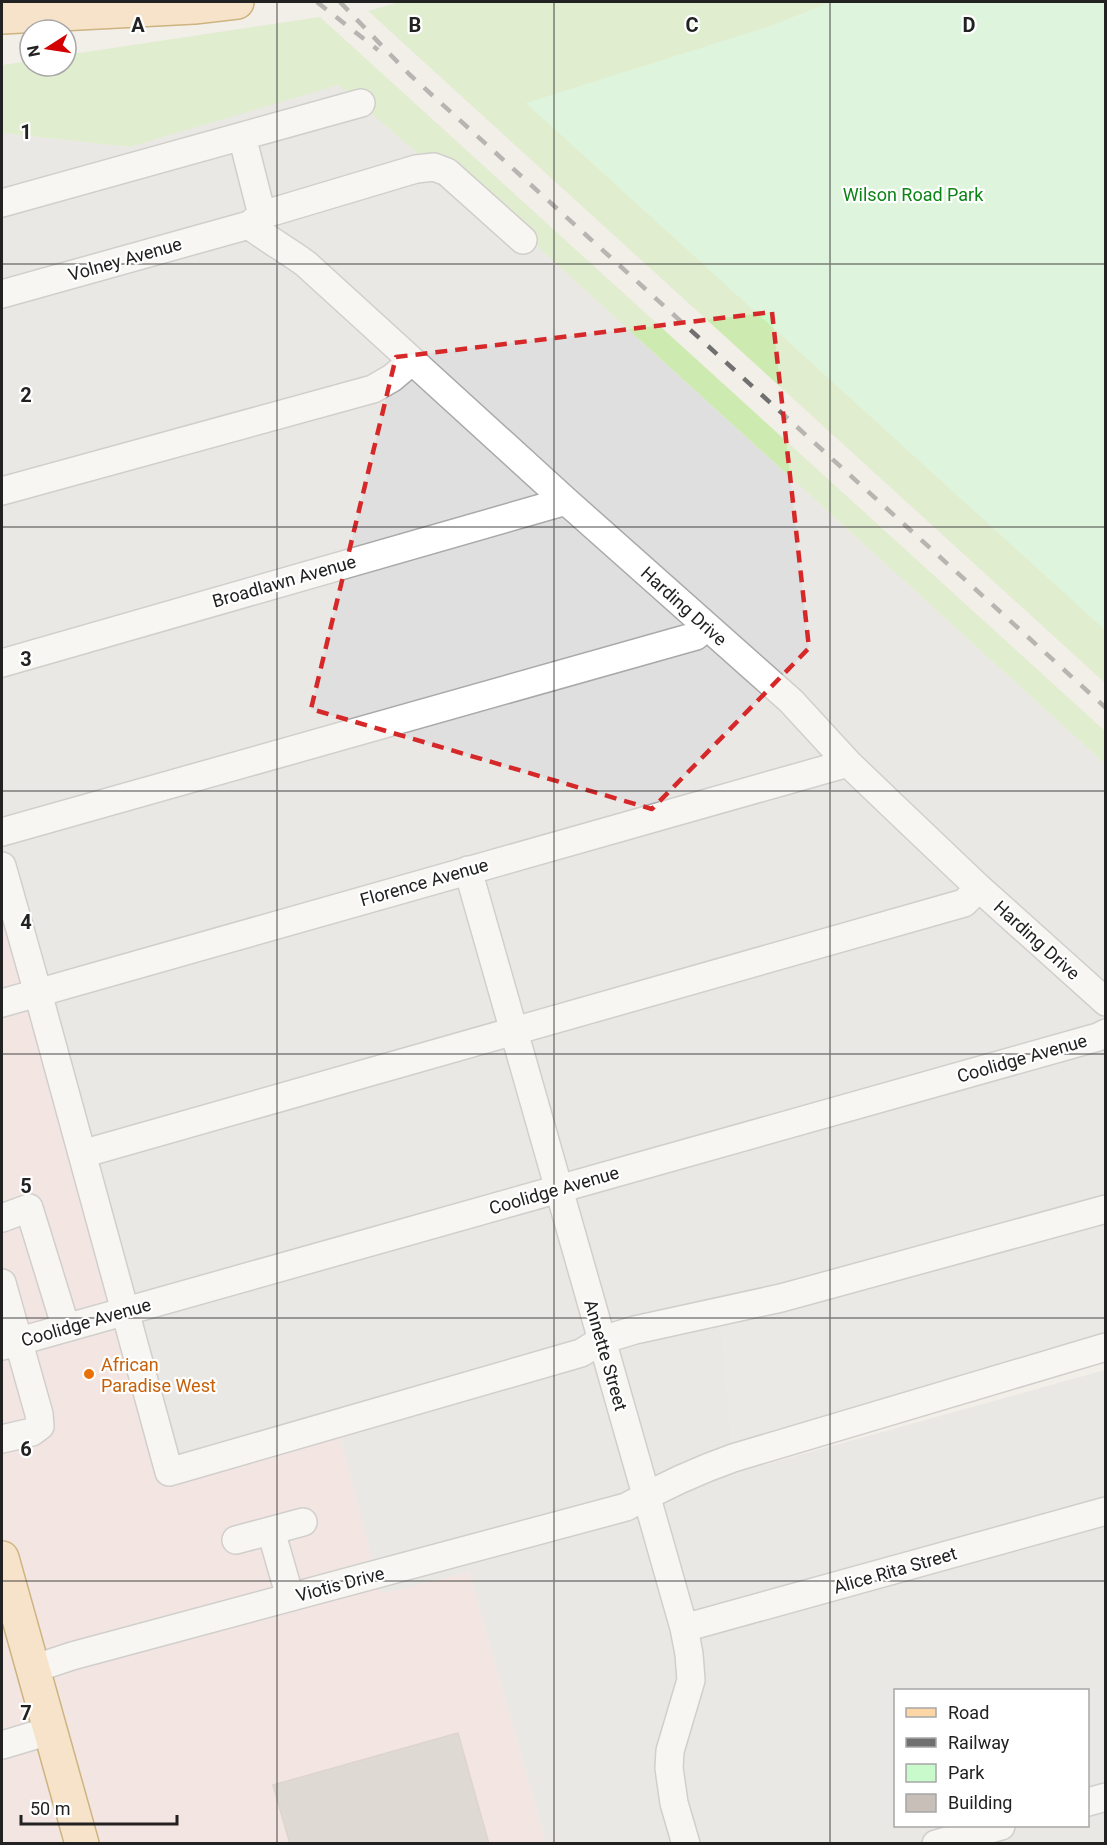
<svg xmlns="http://www.w3.org/2000/svg" width="1107" height="1845" font-family="Roboto,sans-serif">
<style>
.residential{fill:#e0dfdf;fill-rule:evenodd}
.commercial{fill:#f2dad9}
.grass{fill:#cdebb0}
.park{fill:#c8facc}
.parking{fill:#e2e2e2}
.building{fill:#c7bfb8;stroke:#c4b6ab;stroke-width:1.5}
.lines{fill:none;stroke-linecap:round;stroke-linejoin:round}
.minor-casing{stroke:#a9a9a9;stroke-width:30}
.major-casing{stroke:#a06b00;stroke-width:36}
.minor{stroke:#fff;stroke-width:27}
.major{stroke:#fcd6a4;stroke-width:33}
.rail{stroke:#707070;stroke-width:4.5;stroke-dasharray:12 12;stroke-linecap:butt}
.marked{fill:none;stroke:#d62828;stroke-width:4.5;stroke-dasharray:12 8;stroke-linejoin:round}
.grid{fill:none;stroke:#222;stroke-width:1.5;stroke-opacity:0.55}
.food-dot{fill:#e8710a;stroke:#fff;stroke-width:2}
.labels{text-anchor:middle;dominant-baseline:central;stroke-width:4.5;stroke-linejoin:round;paint-order:stroke}
.park-label{font-size:18px;fill:#0c8416;stroke:#fff}
.street-label{font-size:18px;fill:#222;stroke:#fff}
.food-label{font-size:18px;fill:#c56008;stroke:#fff;text-anchor:start}
.grid-label{font-size:20px;text-anchor:middle;font-weight:bold;fill:#222;stroke:#fff;stroke-width:4.5;stroke-linejoin:round;paint-order:stroke}
</style>
<rect width="100%" height="100%" fill="#f2efe9"/>
<path class="residential" d="M 338,84 L 423,158 L 449,166 L 1105,764 L 1105,1208 L 717,1478 L 1105,1370 L 1105,1843 L 546,1843 L 469,1572 L 381,1595 L 336,1422 L 170,1469 L 2,872 L 2,133 L 130,147 ZM 896,1690 L 1088,1690 L 1088,1826 L 896,1826 Z"/>
<path class="commercial" d="M 2,872 L 170,1469 L 336,1422 L 381,1594 L 469,1572 L 546,1843 L 2,1843 Z"/>
<path class="grass" d="M 399,2 L 1105,2 L 1105,683 L 368,11 Z
M 320,17 L 1105,731 L 1105,764 L 449,166 L 423,158 L 338,85 L 130,147 L 2,133 L 2,65 L 30,61 L 30,66 L 66,66 L 66,55 Z"/>
<path class="park" d="M 831,2 L 1105,2 L 1105,630 L 526,103 L 770,26 Z"/>
<path class="parking" d="M 1105,1216 L 1105,1363 L 733,1465 L 720,1323 Z"/>
<path class="building" d="M 458,1733 L 489,1844 L 290,1844 L 273,1785 Z"/>
<g class="lines">
<g class="minor-casing">
<path id="minor" d="M 2,203 L 361,103
M 262,215 L 416,169 L 434,167 L 447,172 L 523,240
M 249,225 C 267,239 287,250 306,264 L 566,501 L 791,701 L 848,763 L 895,808 L 979,888 L 1106,1002
M 2,294 L 249,225 L 262,215 L 242,136
M 2,491 L 373,389 L 392,378 L 412,361
M 2,663 L 566,501
M 2,832 L 696,636 L 706,626
M 2,866 L 38,993 L 169,1472 L 581,1353 L 602,1340 L 635,1330 L 781,1298 L 1106,1209
M 468,870 L 684,1628 L 689,1654 L 691,1680 L 670,1751 L 669,1768 L 674,1803 L 686,1844
M 2,1003 L 848,763
M 82,1154 L 964,903 L 979,888
M 2,1218 L 29,1208 L 66,1328
M 2,1283 L 39,1414 L 40,1426 L 32,1432 L 2,1439
M 2,1346 L 1098,1037 L 1106,1033
M 271,1531 L 290,1597
M 236,1540 L 303,1522
M 684,1628 L 1106,1511
M 33,1669 L 72,1656 L 626,1507 C 660,1488 696,1471 733,1458 L 1106,1347
M 2,1745 L 49,1731
M 1088,1802 L 1106,1797
M 936,1844 L 1001,1826"/>
</g>
<g class="major-casing">
<path id="major" d="M 2,17 L 194,7 L 237,2
M 2,1558 L 82,1844"/>
</g>
<use href="#minor" class="minor"/>
<use href="#major" class="major"/>
<path class="rail" d="M 317,2 L 378,50
M 340,2 L 409,74 L 1106,708"/>
</g>
<path d="M0 0H1107V1845H0ZM 772,312 L 809,648 L 652,809 L 311,709 L 396,357 Z" fill="#f2efe9" fill-opacity=".55" fill-rule="evenodd"/>
<path class="marked" d="M 772,312 L 809,648 L 652,809 L 311,709 L 396,357 Z"/>
<path class="grid" d="M 277,2 L 277,1844M 554,2 L 554,1844M 830,2 L 830,1844M 2,264 L 1106,264M 2,527 L 1106,527M 2,791 L 1106,791M 2,1054 L 1106,1054M 2,1318 L 1106,1318M 2,1581 L 1106,1581"/>
<circle class="food-dot" cx="89" cy="1374" r="6"/>
<g class="labels">
<g class="park-label">
<text x="913" y="194">Wilson Road Park</text>
</g>
<g class="street-label">
<text transform="translate(125 259) rotate(-16)">Volney Avenue</text>
<text transform="translate(284 581) rotate(-16)">Broadlawn Avenue</text>
<text transform="translate(684 606) rotate(42)">Harding Drive</text>
<text transform="translate(424 882) rotate(-16)">Florence Avenue</text>
<text transform="translate(1037 940) rotate(42)">Harding Drive</text>
<text transform="translate(1022 1058) rotate(-16)">Coolidge Avenue</text>
<text transform="translate(554 1190) rotate(-16)">Coolidge Avenue</text>
<text transform="translate(86 1322) rotate(-16)">Coolidge Avenue</text>
<text transform="translate(606 1355) rotate(74)">Annette Street</text>
<text transform="translate(895 1570) rotate(-16)">Alice Rita Street</text>
<text transform="translate(340 1584) rotate(-15)">Viotis Drive</text>
</g>
<g class="food-label">
<text x="101" y="1364">African<tspan x="101" dy="21">Paradise West</tspan></text>
</g>
</g>
<g class="grid-label">
<text x="138" y="32">A</text>
<text x="415" y="32">B</text>
<text x="692" y="32">C</text>
<text x="969" y="32">D</text>
<text x="26" y="139">1</text>
<text x="26" y="402">2</text>
<text x="26" y="666">3</text>
<text x="26" y="929">4</text>
<text x="26" y="1193">5</text>
<text x="26" y="1456">6</text>
<text x="26" y="1720">7</text>
</g>
<rect width="1107" height="1845" fill="none" stroke="#222222" stroke-width="6"/>
<rect x="894" y="1689" width="195" height="138" fill="#ffffff" stroke="#a7a7a7" stroke-width="1.5"/>
<rect x="906" y="1708" width="30" height="9" fill="#fcd6a4" stroke="#a7a7a7" stroke-width="1.5"/>
<text x="948" y="1719" font-size="18" fill="#222222">Road</text>
<rect x="906" y="1738" width="30" height="9" fill="#707070" stroke="#a7a7a7" stroke-width="1.5"/>
<text x="948" y="1749" font-size="18" fill="#222222">Railway</text>
<rect x="906" y="1764" width="30" height="18" fill="#c8facc" stroke="#a7a7a7" stroke-width="1.5"/>
<text x="948" y="1779" font-size="18" fill="#222222">Park</text>
<rect x="906" y="1794" width="30" height="18" fill="#c7bfb8" stroke="#a7a7a7" stroke-width="1.5"/>
<text x="948" y="1809" font-size="18" fill="#222222">Building</text>
<g transform="translate(48 48) rotate(258)"><circle r="28" fill="#ffffff" stroke="#a7a7a7" stroke-width="1.5"/>
<path d="M0-4.5L10 22L0 15L-10 22Z" fill="#d40000"/>
<text y="-9" font-size="16" font-weight="bold" text-anchor="middle" fill="#222222">N</text>
</g>
<path d="M21 1815v9h156v-9" fill="none" stroke="#222222" stroke-width="3"/>
<text x="30" y="1815" font-size="18" fill="#222222" stroke="#ffffff" stroke-width="4.5" paint-order="stroke">50 m</text>
</svg>
